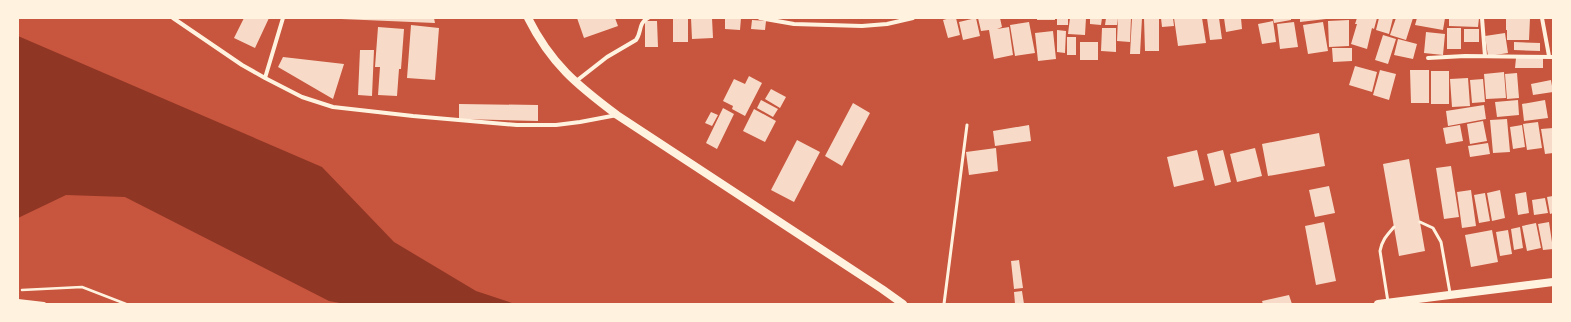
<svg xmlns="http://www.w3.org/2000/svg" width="1571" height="322" font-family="'Alegreya Sans',sans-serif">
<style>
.water{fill:#8f3625}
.building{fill:#f7dbc8}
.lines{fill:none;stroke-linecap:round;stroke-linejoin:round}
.path{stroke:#fff3e0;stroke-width:2.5}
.service{stroke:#fff3e0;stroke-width:3}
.minor{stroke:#fff3e0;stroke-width:4}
.secondary{stroke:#fff3e0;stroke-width:8}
</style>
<rect width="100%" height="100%" fill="#c8553d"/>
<path class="water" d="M 18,36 L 322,167 L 394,242 L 476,291 L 515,304 L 345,304 L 329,301 L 125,197 L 66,195 L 18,218 Z"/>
<path class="building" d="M 244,18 L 269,18 L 255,48 L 234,38 Z
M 341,18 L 434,18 L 435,23 L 341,19 Z
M 577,18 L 615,18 L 618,26 L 584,38 Z
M 673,18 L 688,18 L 688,42 L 673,42 Z
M 691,18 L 712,18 L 713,38 L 692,39 Z
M 725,18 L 741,18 L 740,30 L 725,29 Z
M 950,18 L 956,18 L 960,35 L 948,38 L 943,20 Z
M 976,18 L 980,36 L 963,40 L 959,22 Z
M 978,18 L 1000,18 L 1002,27 L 997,29 L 1009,27 L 1013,55 L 994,59 L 989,30 L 981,31 Z
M 1037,18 L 1055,18 L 1055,20 L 1037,20 Z
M 1057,18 L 1068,18 L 1068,25 L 1057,25 Z
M 1070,18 L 1086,18 L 1085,35 L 1068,34 Z
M 1090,18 L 1102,18 L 1101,25 L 1090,24 Z
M 1106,18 L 1118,18 L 1117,25 L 1105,25 Z
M 1118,18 L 1131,18 L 1130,42 L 1117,41 Z
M 1132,18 L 1142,18 L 1140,54 L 1130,54 Z
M 1144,18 L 1159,18 L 1159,51 L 1145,51 Z
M 1161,18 L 1173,18 L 1174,26 L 1162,27 Z
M 1174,18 L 1202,18 L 1206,43 L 1178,46 Z
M 1207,18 L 1219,18 L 1222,39 L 1210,40 Z
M 1224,18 L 1241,18 L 1242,29 L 1226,32 Z
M 1273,18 L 1291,18 L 1291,20 L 1274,23 Z
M 1300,18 L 1326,18 L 1326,19 L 1300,22 Z
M 1357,18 L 1377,18 L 1374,29 L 1372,28 L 1367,49 L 1351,44 L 1357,24 L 1355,24 Z
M 1379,18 L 1393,18 L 1389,34 L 1376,30 Z
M 1396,18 L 1413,18 L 1406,40 L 1390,35 Z
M 1417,18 L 1445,18 L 1443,30 L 1415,25 Z
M 1449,18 L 1479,18 L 1478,27 L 1449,26 Z
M 1506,18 L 1530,18 L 1529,40 L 1507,40 L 1507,30 L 1512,30 L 1506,30 Z
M 752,20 L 766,21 L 765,30 L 751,29 Z
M 1349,20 L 1349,46 L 1329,47 L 1328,21 Z
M 645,21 L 657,21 L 658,47 L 645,47 Z
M 1273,21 L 1276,42 L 1262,44 L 1258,24 Z
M 1029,22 L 1035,53 L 1015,56 L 1010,25 Z
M 1294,22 L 1298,47 L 1280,49 L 1277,24 Z
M 1323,22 L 1328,51 L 1308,54 L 1303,25 Z
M 411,25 L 439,28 L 435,80 L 407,78 Z
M 378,27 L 404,29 L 401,69 L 399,69 L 397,96 L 378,95 L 380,67 L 375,67 Z
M 1102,28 L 1116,28 L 1116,52 L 1101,51 Z
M 1447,28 L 1461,28 L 1461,49 L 1447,49 Z
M 1464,29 L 1479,29 L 1479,42 L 1464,42 Z
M 1057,30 L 1066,31 L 1065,53 L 1057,52 Z
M 1053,31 L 1056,59 L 1038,61 L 1035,33 Z
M 1426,32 L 1445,34 L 1443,55 L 1424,53 Z
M 1505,33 L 1508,53 L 1488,56 L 1485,36 Z
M 1383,35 L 1396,39 L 1388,64 L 1375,60 Z
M 1067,37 L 1076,37 L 1076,55 L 1067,55 Z
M 1398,39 L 1417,44 L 1413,59 L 1394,55 Z
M 1080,42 L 1098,42 L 1098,60 L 1080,60 Z
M 1514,42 L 1540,43 L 1540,51 L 1514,50 Z
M 1332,48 L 1352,48 L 1352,61 L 1333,62 Z
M 360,50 L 374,50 L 372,96 L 358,95 Z
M 283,57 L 344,64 L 333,99 L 278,67 Z
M 1516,58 L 1543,58 L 1543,68 L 1515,68 Z
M 1355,66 L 1377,72 L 1372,92 L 1349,85 Z
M 1380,70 L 1396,74 L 1389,100 L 1373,95 Z
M 1410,70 L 1429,70 L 1429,103 L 1411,103 Z
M 1431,71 L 1449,71 L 1449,104 L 1431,104 Z
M 1504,72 L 1506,98 L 1486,99 L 1484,74 Z
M 1517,73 L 1519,98 L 1507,99 L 1505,74 Z
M 749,76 L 762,83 L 745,116 L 732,109 L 733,106 L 723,101 L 734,79 L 745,84 Z
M 1468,78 L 1470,106 L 1452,107 L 1450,79 Z
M 1483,79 L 1485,102 L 1472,103 L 1470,80 Z
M 1551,80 L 1553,92 L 1533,95 L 1531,84 Z
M 771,89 L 786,97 L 780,108 L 765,99 Z
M 761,100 L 778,109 L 773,117 L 757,108 Z
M 1518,100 L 1519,115 L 1497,117 L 1495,102 Z
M 1545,100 L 1548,118 L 1524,121 L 1522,104 Z
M 853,103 L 870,113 L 842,166 L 825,156 Z
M 459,104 L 538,105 L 538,121 L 459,119 Z
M 1484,105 L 1486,119 L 1448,126 L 1446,111 Z
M 723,108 L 734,114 L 717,149 L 706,143 Z
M 754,109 L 776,121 L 765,142 L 743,131 Z
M 711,112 L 718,115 L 712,126 L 705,123 Z
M 1507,119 L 1510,152 L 1493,153 L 1490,120 Z
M 1483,121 L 1487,141 L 1470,144 L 1467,124 Z
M 1538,122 L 1542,148 L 1527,150 L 1523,124 Z
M 1029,125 L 1031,141 L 995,146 L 993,131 Z
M 1460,125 L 1463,141 L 1446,144 L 1443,128 Z
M 1522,125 L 1525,147 L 1513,149 L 1510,127 Z
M 1553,128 L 1553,153 L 1545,154 L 1541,129 Z
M 1319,133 L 1325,166 L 1268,176 L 1262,144 Z
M 797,140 L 820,152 L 794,202 L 771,190 Z
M 1488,143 L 1490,154 L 1470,157 L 1468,146 Z
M 996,148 L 998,171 L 969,175 L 966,152 Z
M 1255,148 L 1262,176 L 1237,182 L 1230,154 Z
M 1197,150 L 1204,180 L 1174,187 L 1167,157 Z
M 1223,150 L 1231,182 L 1215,186 L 1207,154 Z
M 1409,159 L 1425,251 L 1399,256 L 1383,164 Z
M 1451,166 L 1459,217 L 1444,219 L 1436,168 Z
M 1329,186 L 1335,213 L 1315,217 L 1309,190 Z
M 1471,190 L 1476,226 L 1462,228 L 1457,192 Z
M 1500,190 L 1505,218 L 1492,221 L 1487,193 Z
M 1526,192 L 1529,213 L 1518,215 L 1515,194 Z
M 1485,193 L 1490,221 L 1479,223 L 1474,195 Z
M 1553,196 L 1553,213 L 1550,214 L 1547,197 Z
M 1545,198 L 1548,213 L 1534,215 L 1532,200 Z
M 1324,222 L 1336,281 L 1316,285 L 1305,226 Z
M 1549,222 L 1553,249 L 1543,250 L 1538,224 Z
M 1536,223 L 1541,248 L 1527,251 L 1522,226 Z
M 1520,227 L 1523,248 L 1514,250 L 1511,229 Z
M 1492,230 L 1498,262 L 1471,267 L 1465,235 Z
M 1508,230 L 1512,254 L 1500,256 L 1496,232 Z
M 1019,260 L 1023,288 L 1014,289 L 1011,261 Z
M 1022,291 L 1024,304 L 1015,304 L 1014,292 Z
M 1289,295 L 1292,304 L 1263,304 L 1262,301 Z"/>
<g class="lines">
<path class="path" d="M 22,290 L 82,287 L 126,304"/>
<path class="service" d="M 1420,222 L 1433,228 L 1441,242 L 1450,293
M 1388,302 L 1380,251 C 1382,240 1387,235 1394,227
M 944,304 L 967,125"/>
<path class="minor" d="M 173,18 L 242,65 L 265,78 L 302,97 L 333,107 L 413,116 L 517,125 L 556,125 L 580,122 L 617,115
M 760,18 L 794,24 L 862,26 L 887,24 L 913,18
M 1482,18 L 1485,56
M 1542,18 L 1549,56
M 1428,58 L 1465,56 L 1553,57
M 265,78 L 283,18
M 575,82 L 607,57 L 636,40 C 642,32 638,23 648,18
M 18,301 L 44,304"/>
<path class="secondary" d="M 528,18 C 551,64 577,85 617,115 L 882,289 L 903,304
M 1378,304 L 1553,282"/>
</g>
<rect width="1571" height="322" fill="none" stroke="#fff3e0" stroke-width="38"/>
</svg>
